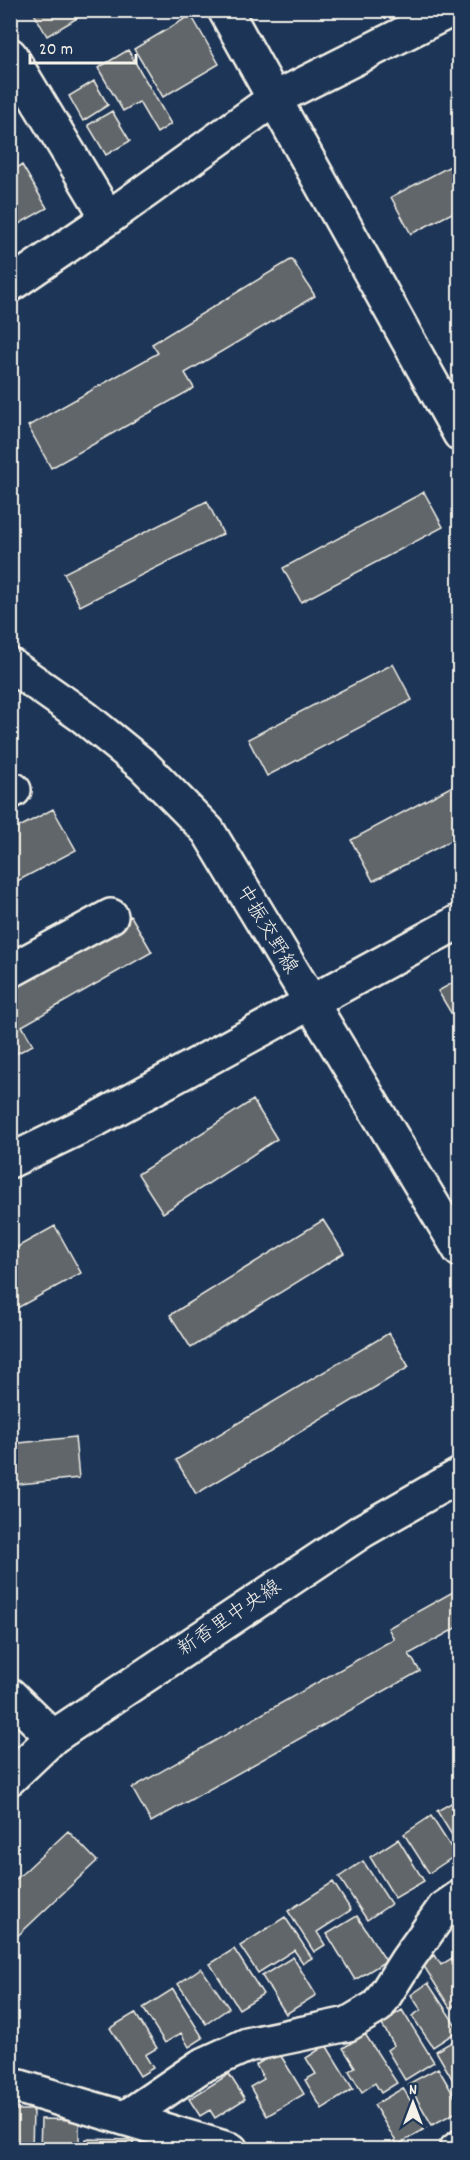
<svg xmlns="http://www.w3.org/2000/svg" width="470" height="2160" font-family="Dekko,'Klee One',sans-serif">
<style>
.building{fill:#60666b;stroke:#f4f1e8;stroke-width:1.5}
.lines{fill:none;stroke-linecap:round;stroke-linejoin:round}
.minor-casing{stroke:#f4f1e8;stroke-width:38}
.minor{stroke:#1d3557;stroke-width:33}
.labels{text-anchor:middle;dominant-baseline:central;stroke-width:6;stroke-linejoin:round;paint-order:stroke}
.street-label{font-size:20px;fill:#f4f1e8;stroke:#1d3557}
</style>
<rect width="100%" height="100%" fill="#1d3557"/>
<filter id="ink" filterUnits="userSpaceOnUse"><feTurbulence type="fractalNoise" baseFrequency=".0167" numOctaves="2"/><feDisplacementMap in="SourceGraphic" scale="12" xChannelSelector="R" yChannelSelector="G"/><feConvolveMatrix kernelMatrix="1 2 1 2 8 2 1 2 1" color-interpolation-filters="sRGB"/></filter>
<g filter="url(#ink)">
<path class="building" d="M 32,10 L 91,10 L 47,36 Z
M 191,15 L 219,64 L 163,97 L 134,49 Z
M 128,50 L 171,124 L 157,133 L 139,102 L 123,111 L 98,68 Z
M 94,81 L 108,105 L 83,121 L 69,96 Z
M 112,111 L 130,141 L 106,155 L 88,125 Z
M 460,161 L 460,209 L 411,234 L 391,197 Z
M 22,165 L 47,208 L 10,229 L 10,171 Z
M 292,259 L 315,296 L 185,373 L 194,388 L 51,468 L 28,426 L 158,353 L 152,344 Z
M 424,492 L 443,527 L 301,602 L 283,568 Z
M 207,501 L 223,534 L 80,606 L 64,573 Z
M 393,664 L 412,700 L 267,776 L 248,739 Z
M 460,782 L 460,836 L 373,881 L 351,840 Z
M 53,809 L 76,850 L 10,885 L 10,832 Z
M 131,916 L 152,952 L 22,1026 L 33,1045 L 10,1057 L 10,985 Z
M 460,979 L 460,1028 L 438,991 Z
M 253,1100 L 277,1139 L 163,1213 L 138,1174 Z
M 323,1220 L 344,1253 L 191,1348 L 170,1315 Z
M 55,1226 L 81,1273 L 10,1312 L 10,1251 Z
M 389,1333 L 409,1367 L 196,1494 L 176,1460 Z
M 75,1437 L 79,1478 L 10,1485 L 10,1444 Z
M 460,1588 L 460,1626 L 409,1654 L 420,1671 L 151,1822 L 132,1788 L 394,1639 L 388,1628 Z
M 460,1798 L 460,1848 L 437,1811 Z
M 431,1816 L 456,1855 L 429,1873 L 404,1834 Z
M 68,1831 L 97,1861 L 10,1943 L 10,1885 Z
M 398,1839 L 424,1881 L 395,1898 L 370,1857 Z
M 363,1861 L 391,1904 L 367,1920 L 339,1877 Z
M 333,1882 L 351,1910 L 317,1932 L 325,1945 L 314,1952 L 288,1911 Z
M 357,1916 L 386,1961 L 355,1980 L 327,1934 Z
M 285,1917 L 312,1958 L 303,1963 L 294,1950 L 258,1973 L 240,1946 Z
M 460,1921 L 460,1935 L 453,1925 Z
M 234,1949 L 263,1994 L 239,2009 L 210,1964 Z
M 460,1953 L 460,2002 L 450,2008 L 422,1963 L 435,1955 L 441,1965 Z
M 293,1957 L 316,1995 L 286,2014 L 262,1976 Z
M 201,1968 L 229,2008 L 206,2024 L 178,1984 Z
M 428,1983 L 459,2030 L 433,2047 L 412,2016 L 421,2010 L 411,1995 Z
M 173,1989 L 203,2038 L 189,2047 L 181,2033 L 165,2043 L 143,2008 Z
M 402,2010 L 434,2062 L 405,2080 L 387,2050 L 394,2045 L 381,2023 Z
M 135,2013 L 157,2048 L 145,2055 L 153,2068 L 140,2076 L 110,2028 Z
M 365,2034 L 397,2083 L 381,2093 L 375,2083 L 362,2092 L 349,2071 L 355,2067 L 343,2048 Z
M 460,2037 L 460,2088 L 458,2089 L 436,2051 Z
M 326,2045 L 353,2089 L 322,2109 L 305,2080 L 316,2074 L 306,2058 Z
M 278,2051 L 304,2094 L 267,2116 L 250,2087 L 264,2079 L 256,2065 Z
M 438,2068 L 460,2106 L 460,2110 L 432,2125 L 408,2084 Z
M 229,2074 L 245,2099 L 215,2118 L 210,2110 L 200,2116 L 189,2099 Z
M 403,2088 L 426,2128 L 398,2145 L 374,2105 Z
M 10,2110 L 33,2110 L 32,2150 L 10,2150 Z
M 41,2119 L 79,2120 L 79,2150 L 40,2150 Z
M 86,2139 L 133,2140 L 133,2150 L 85,2150 Z"/>
<g class="lines">
<g class="minor-casing">
<path id="minor" d="M 225,10 L 460,434
M 10,55 L 108,218
M 10,285 L 108,218 L 274,99 L 451,10
M 10,665 L 84,717 L 143,765 L 208,831 L 460,1250
M 10,792 L 14,790
M 10,971 L 111,916
M 10,1161 L 97,1119 L 460,921
M 10,1695 L 53,1737
M 10,1778 L 53,1737 L 362,1531 L 460,1475
M 10,2084 L 231,2150
M 125,2118 L 201,2066 L 247,2045 L 348,2024 L 378,2006 L 407,1960 L 444,1908 L 460,1897
M 456,2150 L 460,2147"/>
</g>
<use href="#minor" class="minor"/>
</g>
</g>
<g class="labels">
<g class="street-label">
<text transform="translate(266 930) rotate(59)">中振交野線</text>
<text transform="translate(230 1619) rotate(-34)">新香里中央線</text>
</g>
</g>
<rect width="470" height="2160" fill="none" stroke="#1d3557" stroke-width="36"/>
<rect x="18" y="18" width="434" height="2124" fill="none" stroke="#f4f1e8" stroke-width="2" filter="url(#ink)"/>
<g transform="translate(413 2103)" stroke="#1d3557" stroke-width="4.5" paint-order="stroke">
<path d="M0-4.5L10 22L0 15L-10 22Z" fill="#f4f1e8"/>
<text y="-9" font-size="16" font-weight="bold" text-anchor="middle" fill="#f4f1e8">N</text>
</g>
<path d="M30 54v9h106v-9" fill="none" stroke="#f4f1e8" stroke-width="3"/>
<text x="39" y="54" font-size="18" fill="#f4f1e8" stroke="#1d3557" stroke-width="4.5" paint-order="stroke">20 m</text>
</svg>
